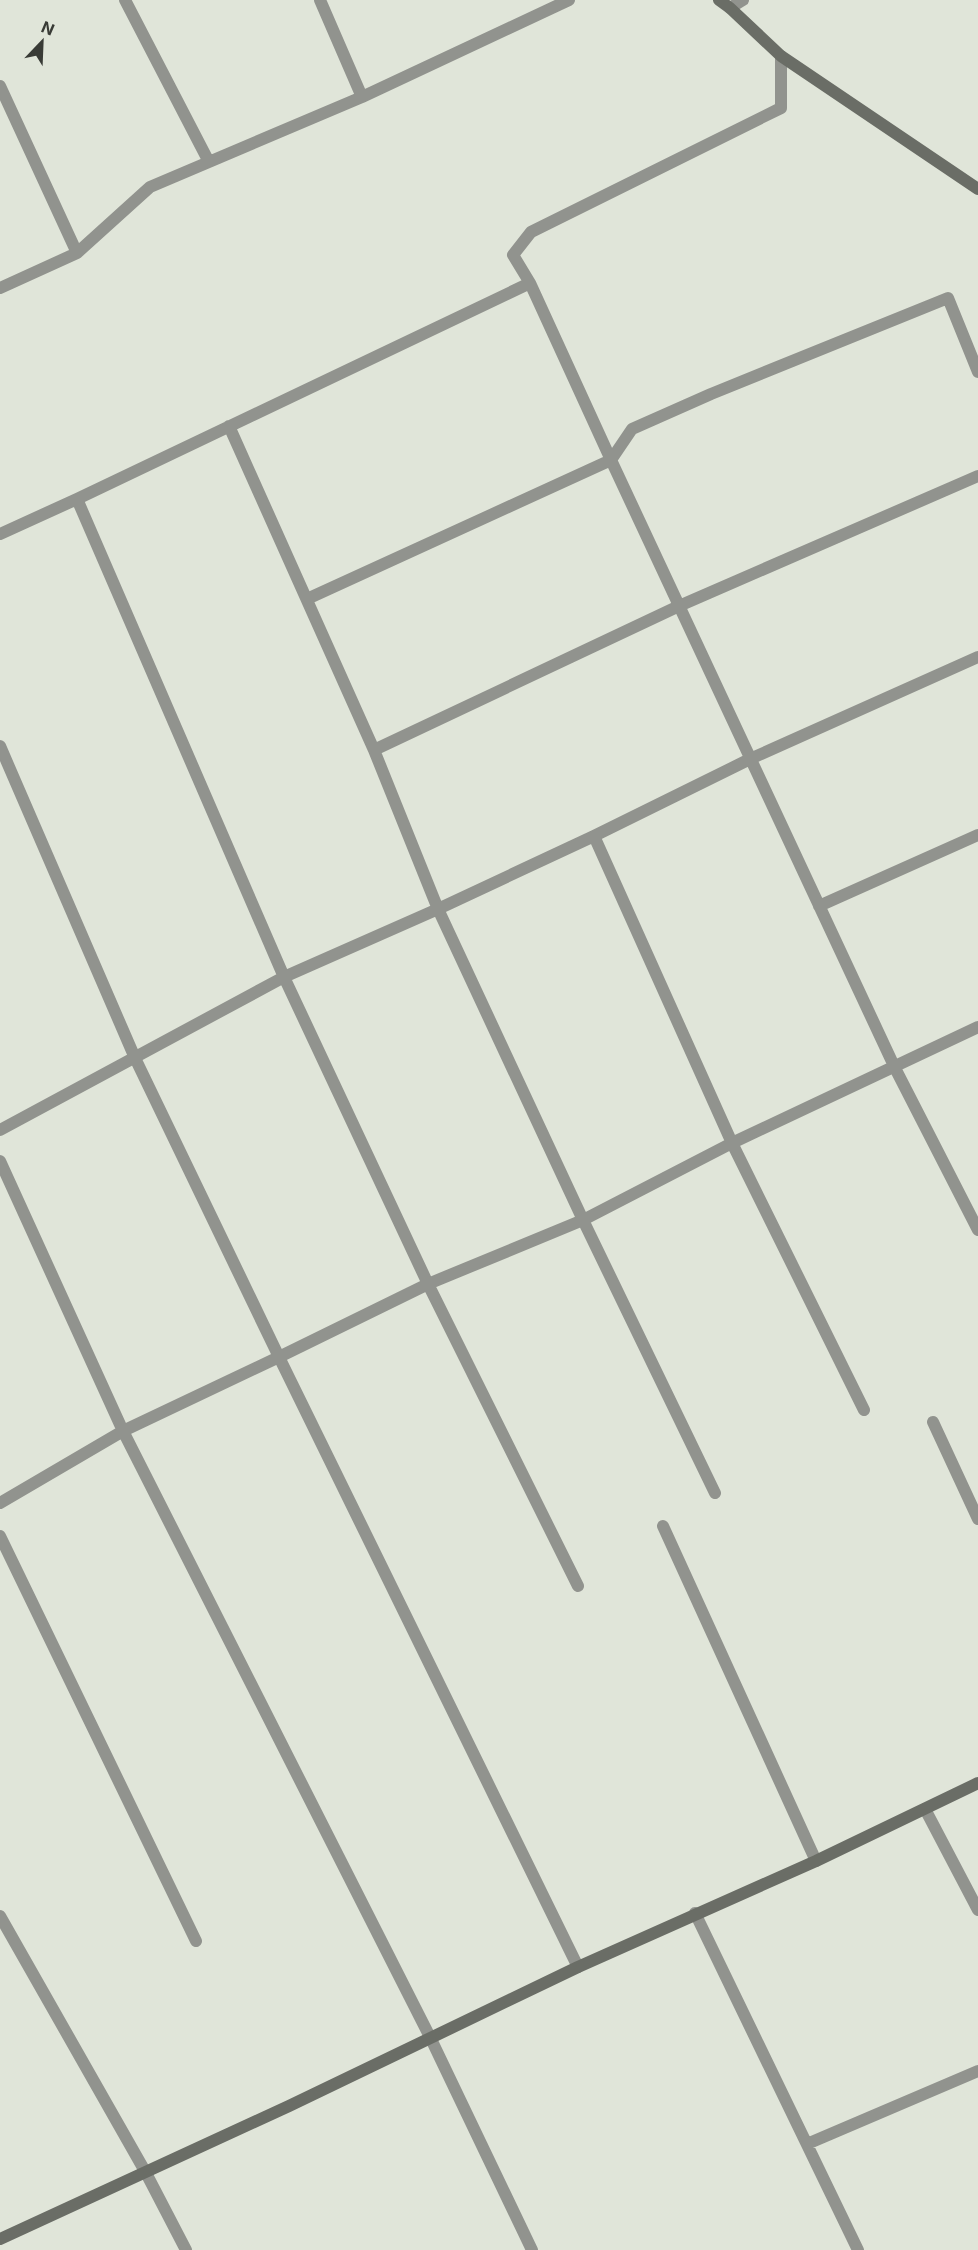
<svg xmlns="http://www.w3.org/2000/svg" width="978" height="2250" font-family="Inter,sans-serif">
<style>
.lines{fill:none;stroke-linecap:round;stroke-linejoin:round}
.street{stroke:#91938e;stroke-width:12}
.secondary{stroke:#6a6d66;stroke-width:12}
</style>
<rect width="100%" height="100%" fill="#e0e5d9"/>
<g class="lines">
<path class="street" d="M 125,0 L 209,162
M 320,0 L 362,97
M 730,8 L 743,0
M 0,86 L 77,253
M 530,283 L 513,255 L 531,232 L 781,108 L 781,56
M 0,288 L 77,253 L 150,187 L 362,97 L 569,0
M 229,426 L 374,750 L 679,606 L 978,476
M 77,499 L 284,977 L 428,1284 L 578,1586
M 0,534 L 77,499 L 530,283 L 611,460 L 895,1068 L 978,1230
M 307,599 L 611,460 L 632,429 L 711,394 L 948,298 L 978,372
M 0,746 L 135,1058 L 279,1357 L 578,1967
M 374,750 L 438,909 L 583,1220 L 715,1493
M 594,836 L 732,1143 L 864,1410
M 819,906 L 978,835
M 0,1130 L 284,977 L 438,909 L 594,836 L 750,759 L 978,657
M 0,1161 L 123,1431 L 431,2039 L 532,2250
M 933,1422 L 978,1519
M 0,1503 L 123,1431 L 279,1357 L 428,1284 L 583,1220 L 732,1143 L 978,1027
M 663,1526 L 816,1861
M 0,1536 L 196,1941
M 925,1809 L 978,1910
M 695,1913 L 858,2250
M 0,1916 L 146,2173 L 186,2250
M 807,2144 L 978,2071"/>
<path class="secondary" d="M 719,0 L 730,8 L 781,56 L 978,189
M 0,2239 L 289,2106 L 578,1967 L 816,1861 L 978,1783"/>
</g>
<g transform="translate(42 42) rotate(23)" stroke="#e0e5d9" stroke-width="4.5" paint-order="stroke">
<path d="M0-4.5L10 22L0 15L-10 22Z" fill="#393b36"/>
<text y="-9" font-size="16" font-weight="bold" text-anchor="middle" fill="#393b36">N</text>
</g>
</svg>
